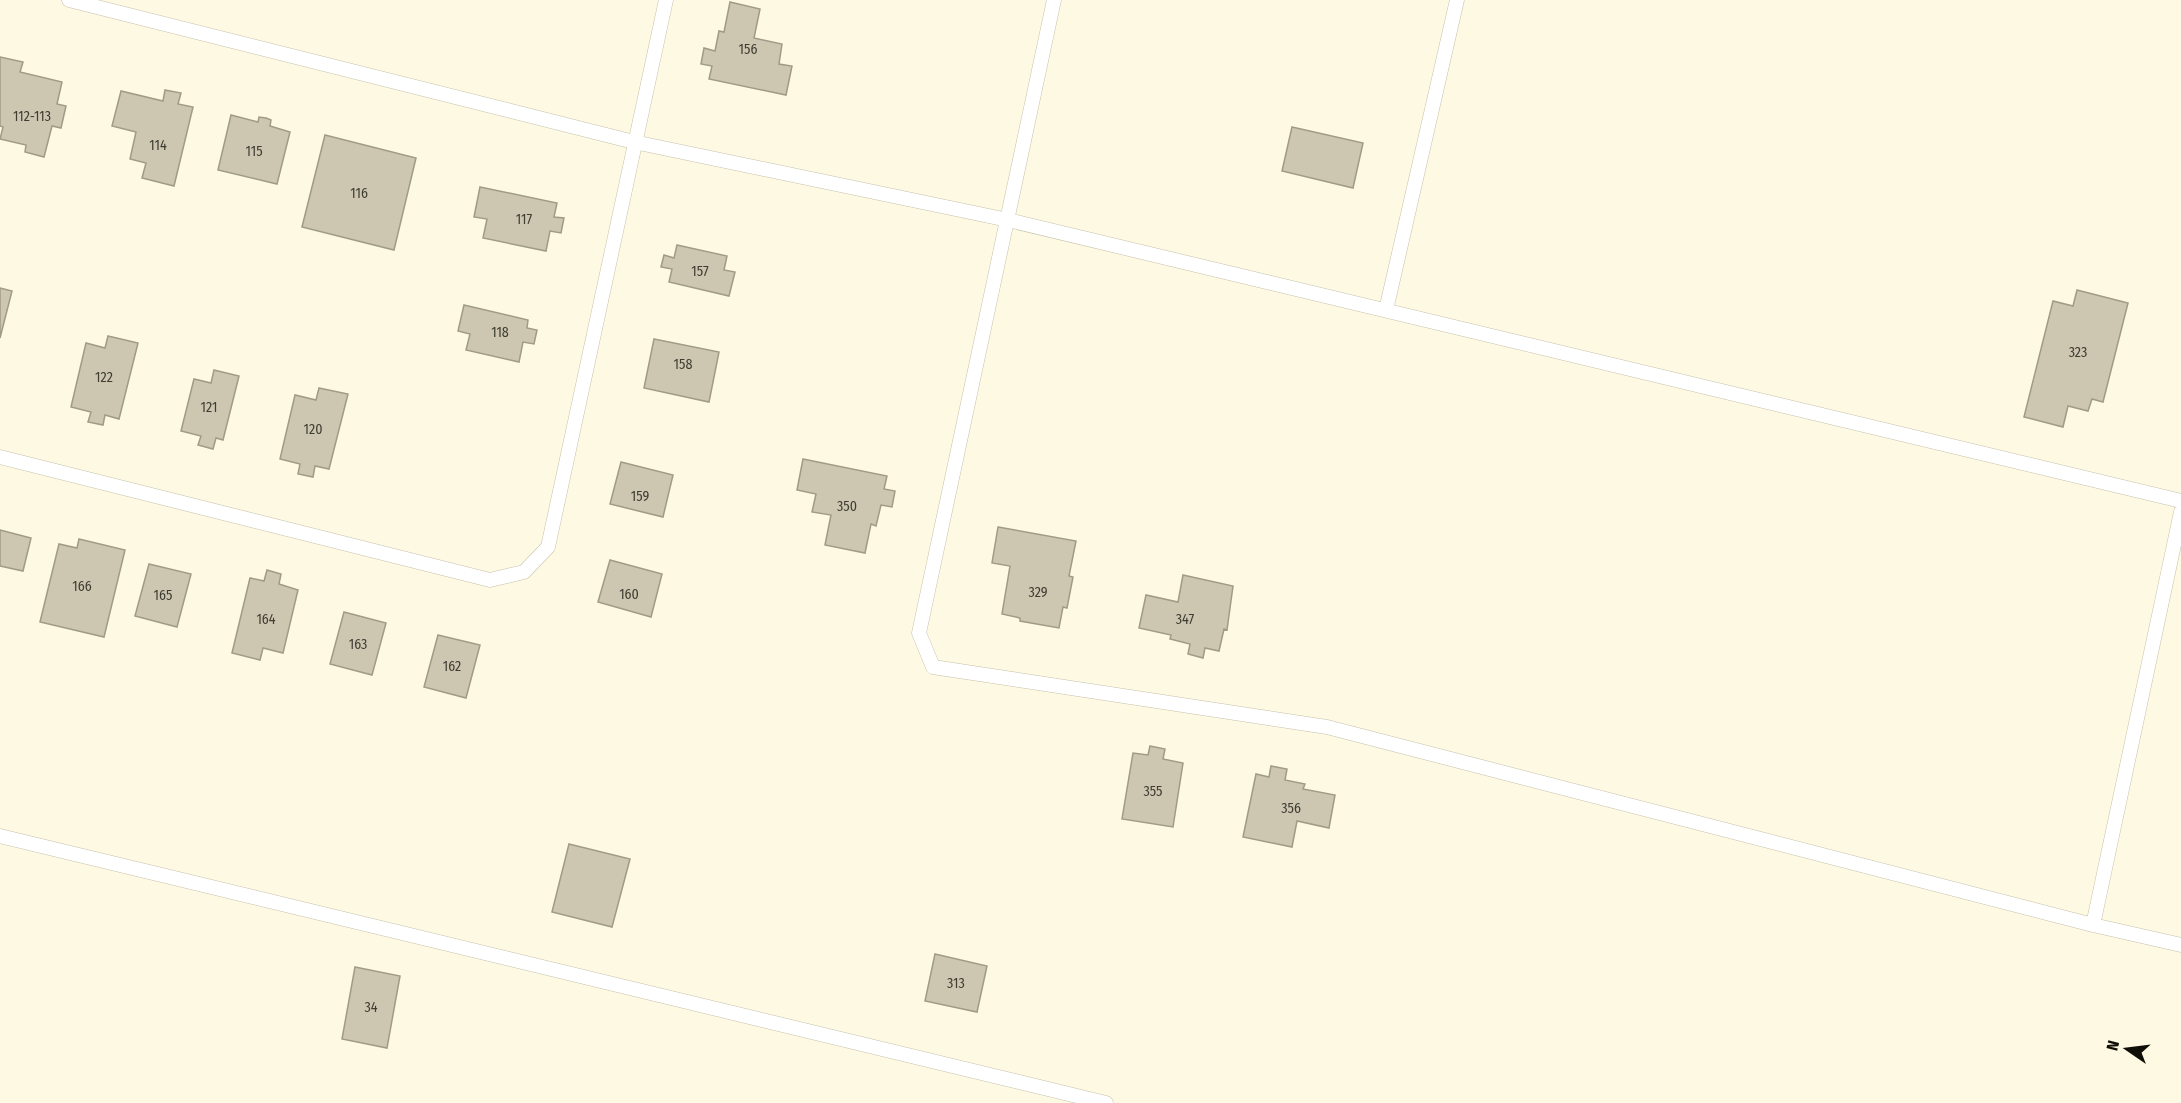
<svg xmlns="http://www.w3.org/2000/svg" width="2181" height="1103" font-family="'Fira Sans Condensed',sans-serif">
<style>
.building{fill:#cdc7b2;stroke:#a09b86;stroke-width:1.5}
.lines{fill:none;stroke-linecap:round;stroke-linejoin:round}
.lane-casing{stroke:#c6c1ac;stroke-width:15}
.lane{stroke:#fff;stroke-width:14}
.labels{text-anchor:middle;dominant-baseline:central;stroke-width:5;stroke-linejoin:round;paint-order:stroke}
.number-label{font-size:14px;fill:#3f3d32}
</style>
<rect width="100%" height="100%" fill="#fef9e2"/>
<path class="building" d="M 730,2 L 760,9 L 754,38 L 782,44 L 779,64 L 792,66 L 786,95 L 709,79 L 712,66 L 701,64 L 704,48 L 715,51 L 719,31 L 724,32 Z
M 0,57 L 23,62 L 20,72 L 62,82 L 57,104 L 66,106 L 61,128 L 52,126 L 44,157 L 25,152 L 26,145 L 0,139 L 3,127 L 0,126 Z
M 165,90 L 181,93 L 178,104 L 193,107 L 174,186 L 142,178 L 146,163 L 130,159 L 136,132 L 112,126 L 121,91 L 163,101 Z
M 231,115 L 258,122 L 259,117 L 266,118 L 271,120 L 270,126 L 290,132 L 277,184 L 218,170 Z
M 1292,127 L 1363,143 L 1353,188 L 1282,171 Z
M 325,135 L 416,158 L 394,250 L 302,227 Z
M 480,187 L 557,203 L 554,217 L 564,218 L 561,233 L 550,231 L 546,251 L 483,238 L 487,219 L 474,217 Z
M 677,245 L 727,256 L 724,270 L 735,272 L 729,296 L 669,282 L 672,269 L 661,267 L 664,255 L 674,258 Z
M 0,288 L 12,291 L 0,338 Z
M 2077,290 L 2128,303 L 2103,402 L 2092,399 L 2088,411 L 2068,406 L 2063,427 L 2024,417 L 2053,301 L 2073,306 Z
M 464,305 L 528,320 L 527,328 L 537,330 L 534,344 L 523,342 L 519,362 L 466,350 L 470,334 L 458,331 Z
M 108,336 L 138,343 L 119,419 L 105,415 L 103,425 L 88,422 L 91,412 L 71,407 L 86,343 L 105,348 Z
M 654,339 L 719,352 L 709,402 L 644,388 Z
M 214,370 L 239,376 L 223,440 L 216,438 L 213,449 L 198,445 L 201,436 L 181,431 L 194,379 L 211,383 Z
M 319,388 L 348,394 L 329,469 L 315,466 L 313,477 L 298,474 L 300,464 L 280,459 L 295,395 L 316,400 Z
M 803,459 L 887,476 L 884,489 L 895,491 L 892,507 L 881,505 L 876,526 L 871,524 L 865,553 L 825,545 L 831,515 L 812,512 L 816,494 L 797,490 Z
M 621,462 L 673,475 L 663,517 L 610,504 Z
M 998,527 L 1076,541 L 1069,576 L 1073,577 L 1067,608 L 1063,607 L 1059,628 L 1020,621 L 1020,618 L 1002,614 L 1010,566 L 992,563 Z
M 0,530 L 31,538 L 23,571 L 0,566 Z
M 79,539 L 125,550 L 104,637 L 40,622 L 59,544 L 77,548 Z
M 610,560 L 662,574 L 651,617 L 598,602 Z
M 149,564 L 191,574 L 177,627 L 135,616 Z
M 267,570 L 281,574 L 279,584 L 298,590 L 283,653 L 263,648 L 260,660 L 232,653 L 250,578 L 264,581 Z
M 1183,575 L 1233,586 L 1227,630 L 1224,629 L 1219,651 L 1205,648 L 1203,658 L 1188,654 L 1190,644 L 1170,639 L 1171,635 L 1139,628 L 1146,595 L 1178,602 Z
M 344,612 L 386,623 L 372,675 L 330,664 Z
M 438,635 L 480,645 L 466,698 L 424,687 Z
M 1150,746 L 1165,749 L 1163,759 L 1183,763 L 1173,827 L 1122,819 L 1133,753 L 1148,755 Z
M 1271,766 L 1287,769 L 1285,780 L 1305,784 L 1303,789 L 1335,795 L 1329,828 L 1297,821 L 1292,847 L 1243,837 L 1256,774 L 1269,777 Z
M 569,844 L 630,859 L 612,927 L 552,912 Z
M 935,954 L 987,966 L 977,1012 L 925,1001 Z
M 355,967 L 400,976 L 387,1048 L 342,1039 Z"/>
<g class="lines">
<g class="lane-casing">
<path id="lane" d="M 69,0 L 634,142 L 1008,220 L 2181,501
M 1054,0 L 919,633 L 933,667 L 1327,727 L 2093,925 L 2181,945
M 1386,310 L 1457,0
M 0,457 L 490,580 L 524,572 L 548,547 L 666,0
M 0,836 L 1106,1103
M 2093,925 L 2181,512"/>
</g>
<use href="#lane" class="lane"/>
</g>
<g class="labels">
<g class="number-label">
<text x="748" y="49">156</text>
<text x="32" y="116">112-113</text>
<text x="158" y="145">114</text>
<text x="254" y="151">115</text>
<text x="359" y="193">116</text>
<text x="524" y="219">117</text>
<text x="700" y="271">157</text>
<text x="500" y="332">118</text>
<text x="2078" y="352">323</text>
<text x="683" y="364">158</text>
<text x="104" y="377">122</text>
<text x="209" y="407">121</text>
<text x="313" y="429">120</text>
<text x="640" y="496">159</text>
<text x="847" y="506">350</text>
<text x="82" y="586">166</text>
<text x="1038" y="592">329</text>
<text x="629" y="594">160</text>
<text x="163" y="595">165</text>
<text x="266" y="619">164</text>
<text x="1185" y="619">347</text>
<text x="358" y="644">163</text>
<text x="452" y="666">162</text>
<text x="1153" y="791">355</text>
<text x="1291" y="808">356</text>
<text x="956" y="983">313</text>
<text x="371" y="1007">34</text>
</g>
</g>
<g transform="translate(2127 1049) rotate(284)" stroke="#fef9e2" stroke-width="4.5" paint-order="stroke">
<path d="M0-4.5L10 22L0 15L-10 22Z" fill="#100f07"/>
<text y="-9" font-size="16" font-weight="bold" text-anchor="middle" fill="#100f07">N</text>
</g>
</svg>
